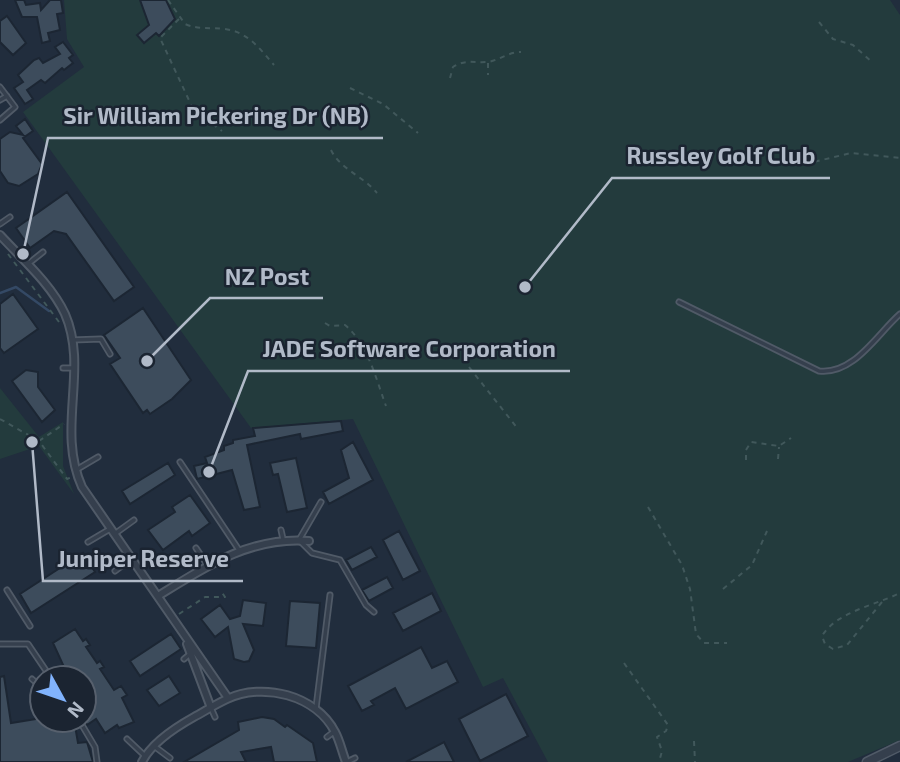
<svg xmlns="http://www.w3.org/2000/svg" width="900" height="762" font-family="'Exo 2',sans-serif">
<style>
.green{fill:#233b3d}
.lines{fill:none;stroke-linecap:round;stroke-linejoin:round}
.stream{stroke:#344965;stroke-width:2.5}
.building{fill:#3d4c5c;stroke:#1c2633;stroke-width:2}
.service-casing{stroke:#505a67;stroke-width:7}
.minor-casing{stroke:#505a67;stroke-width:10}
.tertiary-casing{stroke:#505a67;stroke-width:11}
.path{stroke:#41585b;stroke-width:2;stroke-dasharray:5 5;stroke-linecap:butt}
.service{stroke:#353f4d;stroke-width:3.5}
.minor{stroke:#353f4d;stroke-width:6}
.tertiary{stroke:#353f4d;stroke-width:8}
.leader{fill:none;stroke:#b1bac8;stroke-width:2.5}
.callout-dot{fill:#b1bac8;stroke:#1b2431;stroke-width:2.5}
.callout-label{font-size:23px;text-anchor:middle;font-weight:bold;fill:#b1bac8;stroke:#1b2431;stroke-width:5;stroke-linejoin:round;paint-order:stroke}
</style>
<rect width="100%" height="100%" fill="#212d3d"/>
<path class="green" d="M 64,0 L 890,0 L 900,15 L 900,740 L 848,762 L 548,762 L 503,678 L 483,687 L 353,419 L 251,428 L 23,112 L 84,67 L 67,39 Z
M 0,388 L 39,437 L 63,422 L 63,466 L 74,494 L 39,446 L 0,459 Z"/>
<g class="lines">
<path class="stream" d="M 0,293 L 16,287 L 49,311"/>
</g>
<path class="building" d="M 15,0 L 24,0 L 26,5 L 40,3 L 41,10 L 50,0 L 61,0 L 63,13 L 57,14 L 60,30 L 48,33 L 50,41 L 42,43 L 37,17 L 22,17 Z
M 140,0 L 166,0 L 175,19 L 159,36 L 156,33 L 144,43 L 137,35 L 149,25 Z
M 7,16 L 26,43 L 13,55 L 0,42 L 0,21 Z
M 63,42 L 73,55 L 69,58 L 73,63 L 64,70 L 62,68 L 45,83 L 41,80 L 27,90 L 33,99 L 25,104 L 14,88 L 23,82 L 18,75 L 34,60 L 39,58 L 43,63 L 60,54 L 55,47 Z
M 25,119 L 33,131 L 23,138 L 42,164 L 38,174 L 19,186 L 8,183 L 0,171 L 0,139 L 10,132 L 23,135 L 16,126 Z
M 67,192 L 134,287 L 114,301 L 66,234 L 54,231 L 30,248 L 16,228 Z
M 13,294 L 38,329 L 4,353 L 0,348 L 0,304 Z
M 143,308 L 191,380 L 172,399 L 150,414 L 147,410 L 143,413 L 110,364 L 120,358 L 104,335 Z
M 26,370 L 38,372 L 38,387 L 55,410 L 42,422 L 12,381 Z
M 341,421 L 343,431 L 301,439 L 300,434 L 247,445 L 260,507 L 244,510 L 232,470 L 197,479 L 194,466 L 207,463 L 205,457 L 224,450 L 224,446 L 233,443 L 233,440 L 255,436 L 253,428 Z
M 353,442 L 373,480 L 329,504 L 323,492 L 349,478 L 341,450 Z
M 296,458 L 307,508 L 287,512 L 278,474 L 273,475 L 270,463 Z
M 168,463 L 175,475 L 130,504 L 122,491 Z
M 190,495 L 210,523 L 192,536 L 189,531 L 163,550 L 148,530 L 175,512 L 172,507 Z
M 399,531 L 420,571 L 403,580 L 383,540 Z
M 371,547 L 377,557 L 352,570 L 346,560 Z
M 83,553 L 95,572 L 31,613 L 20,594 Z
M 387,577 L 393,588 L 369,601 L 362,590 Z
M 432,593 L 441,611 L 403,631 L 393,613 Z
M 243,600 L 266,603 L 263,626 L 243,624 L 254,650 L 249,661 L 244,662 L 234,659 L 228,627 L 215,637 L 201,619 L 220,605 L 230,619 L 240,616 Z
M 290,601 L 320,603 L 316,648 L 286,646 Z
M 75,629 L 83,641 L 86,639 L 90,645 L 86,647 L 97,663 L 100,661 L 104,667 L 100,669 L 114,690 L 121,686 L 127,695 L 122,698 L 134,722 L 119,728 L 117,725 L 105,733 L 96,719 L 87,725 L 84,720 L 84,678 L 69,678 L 53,643 Z
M 171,634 L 181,649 L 140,676 L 130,661 Z
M 421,647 L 432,668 L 447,661 L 458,682 L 406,709 L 395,688 L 371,701 L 374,705 L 362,711 L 348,686 Z
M 4,676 L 11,723 L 42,718 L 74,720 L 78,743 L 87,742 L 93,762 L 0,762 L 0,677 Z
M 169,676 L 180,693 L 159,706 L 147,690 Z
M 506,694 L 528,736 L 480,761 L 459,719 Z
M 262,717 L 274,719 L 285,727 L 287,725 L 313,743 L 317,762 L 274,762 L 271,747 L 241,752 L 246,762 L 184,762 L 239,730 L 238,722 Z
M 444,742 L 454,762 L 406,762 Z"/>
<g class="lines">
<g class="service-casing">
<path id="service" d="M 0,87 L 15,107 L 0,120
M 0,100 L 7,96
M 0,224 L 10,217
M 28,264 L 43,252
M 679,302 L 819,371 C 854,375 877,334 900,314
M 72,340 L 101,339 L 110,354
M 63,368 L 73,368
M 180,462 L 239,550
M 76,470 L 98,457
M 321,502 L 299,540 L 312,553 L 340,560 L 366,605 L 374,612
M 281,530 L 283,539
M 116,533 L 134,520
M 88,542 L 110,529
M 196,548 L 208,566
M 115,571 L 131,559
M 7,590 L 30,626
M 0,644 L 28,644 L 51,678
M 184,659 L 190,654
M 32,679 L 42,688
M 211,708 L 215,717
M 316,708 L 330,595
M 79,720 L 95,747 L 97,762
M 327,737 L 335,731
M 127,739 L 145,756
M 154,746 L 170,758
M 347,762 L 355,758"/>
</g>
<g class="minor-casing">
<path id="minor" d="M 0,235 C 22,259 51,284 65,314 C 89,369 56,429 82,487 L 228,698
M 158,596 C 205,567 251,536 309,541
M 187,644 L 211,708
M 142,762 C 152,742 176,727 194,717 C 205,711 216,704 227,699 C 263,682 316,695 335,732 C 340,741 342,752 346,762"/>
</g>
<g class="tertiary-casing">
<path id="tertiary" d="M 867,762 L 900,746"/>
</g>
<path class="path" d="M 168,0 L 185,24 C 199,30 210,27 225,29 C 248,32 260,49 274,65
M 179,19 L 160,38 L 194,111 L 222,131
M 819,22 L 833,39 L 853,45 L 873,63
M 488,63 L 488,75
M 450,78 L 453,67 C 466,59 473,63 487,62 C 498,61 508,52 521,52
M 350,88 L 383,104 L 418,133
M 331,150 C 340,169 363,176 377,193
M 805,164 L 851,153 L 900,158
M 8,254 L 59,322
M 325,323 L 330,326 L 345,325 C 368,344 376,379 386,406
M 469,367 L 518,429
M 0,419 L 39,441 L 67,479 L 72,477
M 39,441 L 64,424
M 778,459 L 779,447
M 746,460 L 746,450 L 751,442 L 779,446 L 791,438
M 648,507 L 682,565 L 690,589 L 696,634 L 704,643 L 727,643
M 723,589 L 752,565 L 767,531
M 882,602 L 847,645 L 833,649 L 825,644 L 822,636 C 836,612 876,605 900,593
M 179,614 L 205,597 L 225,597 L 221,591
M 624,663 L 668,725 L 666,731 L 657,737 L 662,751 L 659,762
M 694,741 L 695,762"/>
<use href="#service" class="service"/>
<use href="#minor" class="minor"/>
<use href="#tertiary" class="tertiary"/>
</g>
<path class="leader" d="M23 254L48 138H383M525 287L612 178H830M147 361L210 298H323M209 472L248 371H570M32 442L43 581H243"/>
<g class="callout-dot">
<circle cx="23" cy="254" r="7"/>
<circle cx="525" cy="287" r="7"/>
<circle cx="147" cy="361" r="7"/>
<circle cx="209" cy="472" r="7"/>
<circle cx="32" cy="442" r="7"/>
</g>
<g class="callout-label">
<text x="216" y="124">Sir William Pickering Dr (NB)</text>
<text x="721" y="164">Russley Golf Club</text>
<text x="267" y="285">NZ Post</text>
<text x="409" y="357">JADE Software Corporation</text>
<text x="143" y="567">Juniper Reserve</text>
</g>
<g transform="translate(63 699) rotate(130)"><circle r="33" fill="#1b2431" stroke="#57606d" stroke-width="2"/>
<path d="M0-5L12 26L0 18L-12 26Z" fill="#81b3fd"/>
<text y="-10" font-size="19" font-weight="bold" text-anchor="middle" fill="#b1bac8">N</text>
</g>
</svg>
